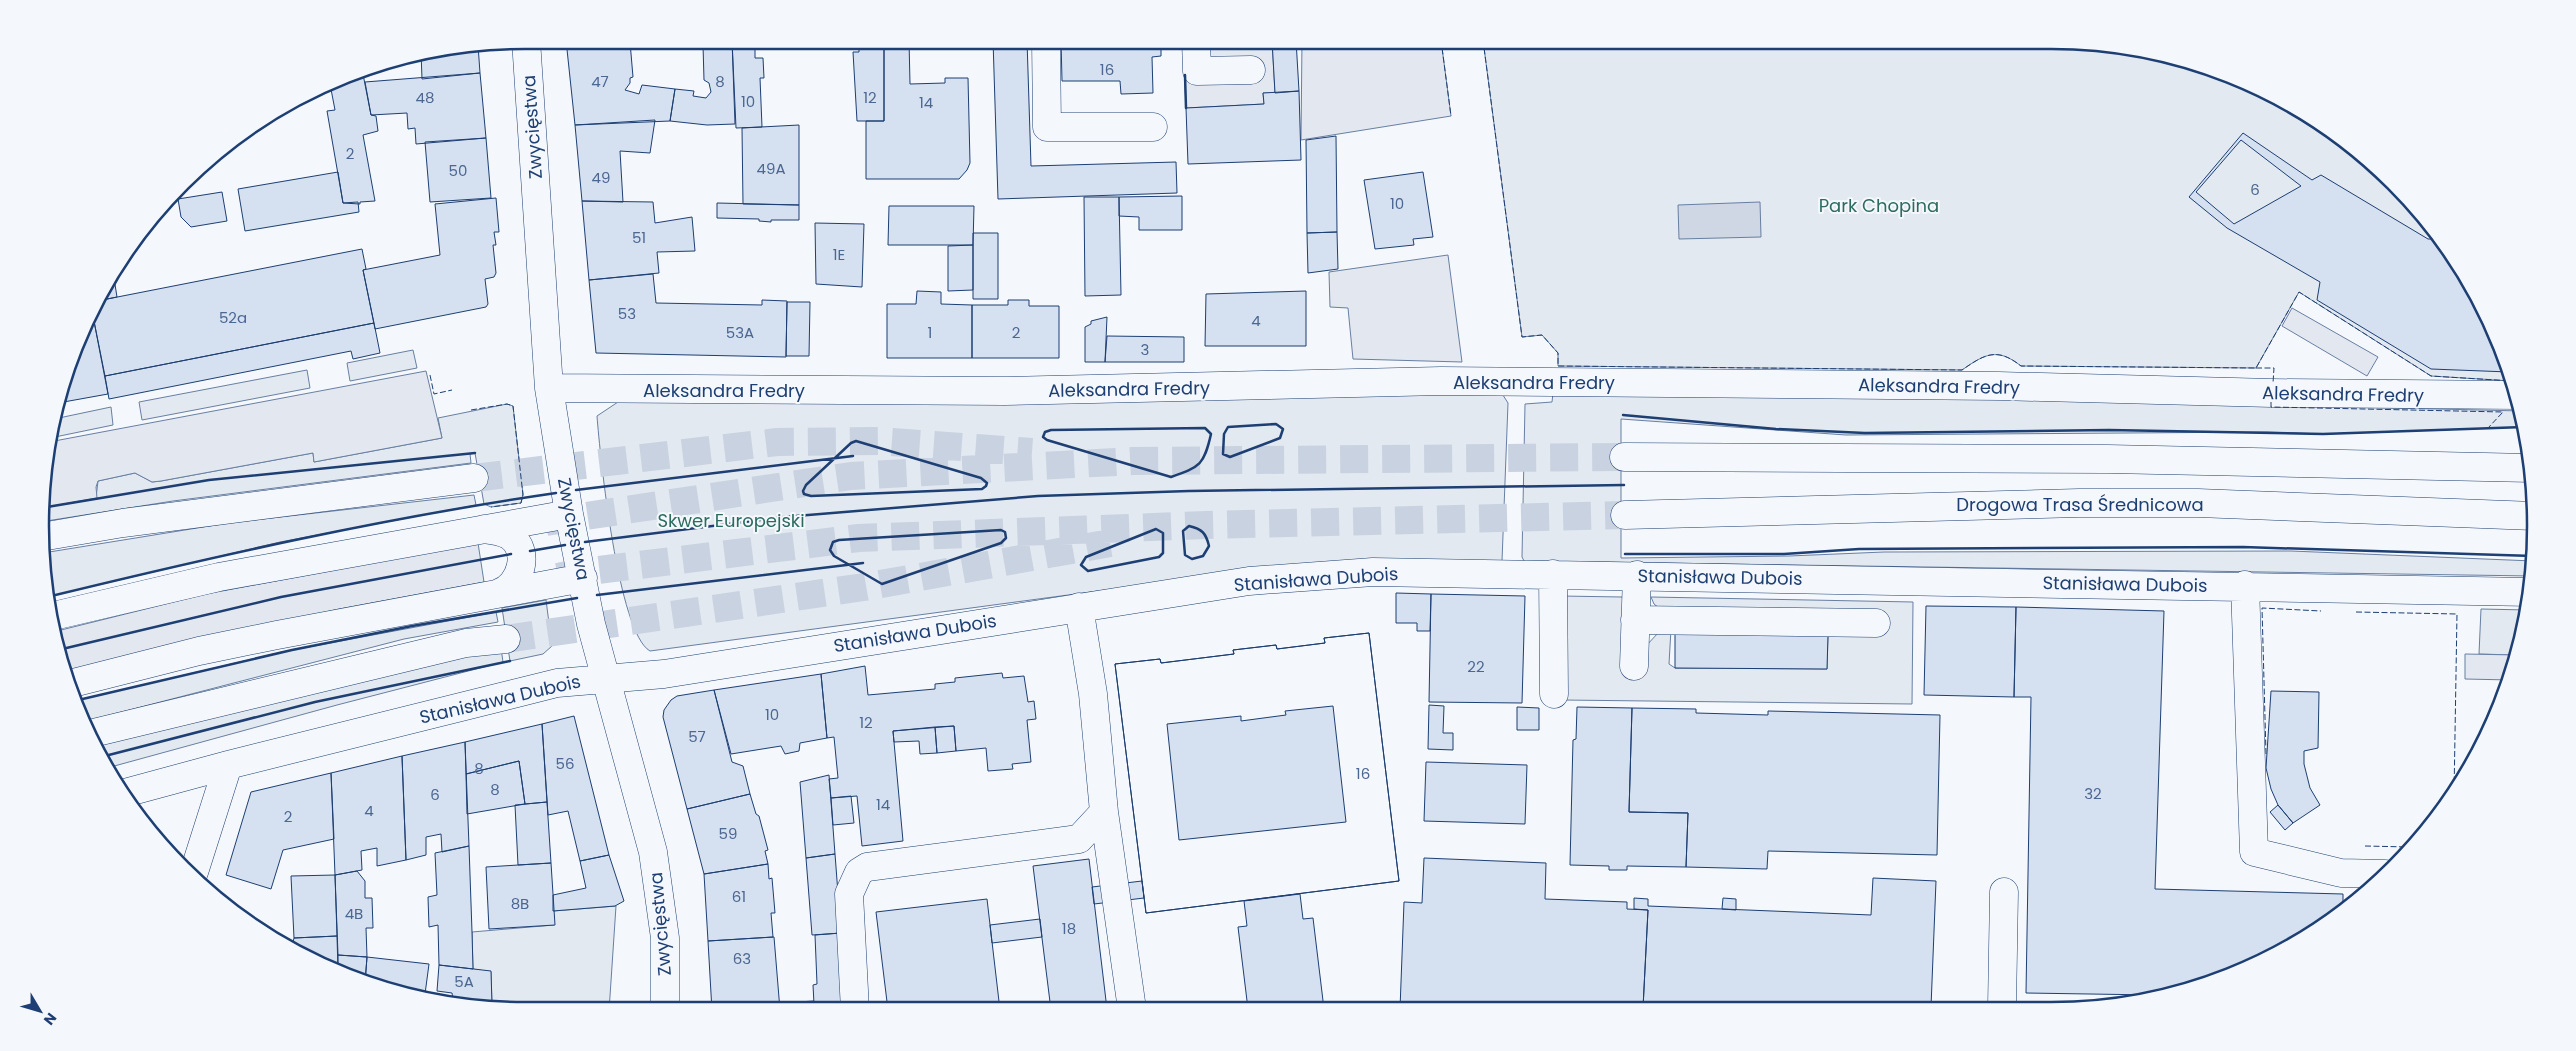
<svg xmlns="http://www.w3.org/2000/svg" width="2576" height="1051" font-family="Poppins,sans-serif">
<style>
.green{fill:#e3e9f0;stroke:#687fa3}
.parking{fill:#e3e8f0;stroke:#687fa3}
.water{fill:#cfd7e4;stroke:#687fa3}
.building{fill:#d5e0f0;stroke:#1d3f73;fill-rule:evenodd}
.lines{fill:none;stroke-linecap:round;stroke-linejoin:round}
.major-tunnel{stroke:#c9d2e0;stroke-width:28;stroke-dasharray:28 14;stroke-linecap:butt}
.minor-casing{stroke:#1d3f73;stroke-width:29}
.major-casing{stroke:#1d3f73;stroke-width:29}
.minor{stroke:#f4f7fb;stroke-width:28}
.major{stroke:#f4f7fb;stroke-width:28}
.fence{stroke:#1d3f73;stroke-width:1;stroke-dasharray:6 2.5;stroke-linecap:butt}
.wall{stroke:#1d3f73;stroke-width:2.5}
.labels{text-anchor:middle;dominant-baseline:central;stroke-width:4;stroke-linejoin:round;paint-order:stroke}
.number-label{font-size:15px;fill:#4b6792}
.street-label{font-size:18px;fill:#1d3f73;stroke:#f4f7fb}
.park-label{font-size:18px;fill:#2c6c60;stroke:#f4f7fb}
.rim{fill:none;stroke:#1d3f73;stroke-width:2.5}
</style>
<rect width="100%" height="100%" fill="#f4f7fb"/>
<path class="green" d="M 1483,40 L 2050,40 L 2206,66 L 2293,105 L 2370,160 L 2435,230 L 2486,311 L 2512,381 L 2431,376 L 2299,292 L 2256,368 L 2021,366 C 1997,347 1985,354 1962,370 L 1558,366 L 1558,353 L 1542,335 L 1522,337 Z
M 413,350 L 417,368 L 350,381 L 347,363 Z
M 307,370 L 310,388 L 142,420 L 139,402 Z
M 1501,392 L 1508,403 L 1502,561 L 1195,578 L 650,651 C 618,633 600,456 597,416 L 621,400 Z
M 1553,393 L 1976,398 L 2521,411 L 2524,427 L 2323,434 L 2267,432 L 1846,435 L 1621,419 L 1621,558 L 1789,556 L 1884,552 L 2291,551 L 2533,561 L 2532,576 L 1524,561 L 1522,557 L 1525,404 L 1552,402 Z
M 507,404 L 513,406 L 523,494 L 521,503 L 491,507 L 484,504 L 475,453 L 470,454 L 471,463 L 173,501 L 40,522 L 41,508 L 96,498 L 98,481 L 135,473 L 152,482 L 161,481 L 313,453 L 314,462 L 442,438 L 438,418 Z
M 111,407 L 113,425 L 50,438 L 54,419 Z
M 474,495 L 476,505 L 280,542 L 47,597 L 43,553 L 228,523 Z
M 1561,596 L 1622,597 L 1645,647 L 1659,632 L 1671,629 L 1669,664 L 1675,668 L 1827,669 L 1828,635 L 1659,608 L 1654,604 L 1651,597 L 1913,602 L 1912,704 L 1562,700 Z
M 546,600 L 552,646 L 543,654 L 510,661 L 502,608 Z
M 2481,609 L 2527,610 L 2516,655 L 2479,654 Z
M 496,612 L 498,622 L 404,639 L 83,722 L 74,701 L 282,652 Z
M 501,648 L 503,662 L 337,705 L 107,768 L 96,746 Z
M 616,906 L 609,1011 L 526,1011 L 492,1005 L 491,972 L 473,969 L 472,932 L 554,925 L 553,911 Z"/>
<path class="parking" d="M 1272,40 L 1275,93 L 1263,93 L 1264,104 L 1186,108 L 1183,43 Z
M 1302,40 L 1441,40 L 1451,116 L 1301,140 Z
M 1448,255 L 1462,362 L 1353,359 L 1348,308 L 1330,307 L 1329,272 Z
M 2292,308 L 2378,357 L 2367,376 L 2282,326 Z
M 426,371 L 442,438 L 314,462 L 313,453 L 161,481 L 152,482 L 135,473 L 98,481 L 96,487 L 97,498 L 41,508 L 44,462 L 49,442 Z
M 478,543 L 484,582 L 339,609 L 65,671 L 53,632 L 206,594 Z
M 2465,654 L 2516,655 L 2511,680 L 2465,679 Z"/>
<path class="water" d="M 1760,202 L 1761,237 L 1679,239 L 1678,205 Z"/>
<path class="building" d="M 566,40 L 626,40 L 626,43 L 630,42 L 633,77 L 630,78 L 630,83 L 625,90 L 639,94 L 642,85 L 675,89 L 670,121 L 575,125 Z
M 706,40 L 732,40 L 735,124 L 707,125 L 670,121 L 675,89 L 694,91 L 693,96 L 706,98 L 711,92 L 709,83 L 704,80 L 703,45 Z
M 732,40 L 755,40 L 755,58 L 763,58 L 764,78 L 760,78 L 762,127 L 736,128 Z
M 859,40 L 884,40 L 884,121 L 857,121 L 853,52 L 859,52 Z
M 884,40 L 909,40 L 910,84 L 945,83 L 945,78 L 968,78 L 970,163 L 967,170 L 959,179 L 866,179 L 866,121 L 884,121 Z
M 993,40 L 1027,40 L 1031,166 L 1176,162 L 1177,193 L 998,199 Z
M 1061,40 L 1161,40 L 1161,56 L 1152,57 L 1153,93 L 1121,94 L 1120,81 L 1062,81 Z
M 1203,40 L 1252,40 L 1203,42 Z
M 1272,40 L 1296,40 L 1299,91 L 1275,93 Z
M 478,45 L 480,73 L 422,79 L 421,52 Z
M 362,69 L 371,115 L 376,116 L 378,131 L 363,135 L 375,201 L 360,202 L 360,204 L 343,203 L 327,111 L 335,110 L 330,84 Z
M 480,73 L 486,138 L 416,144 L 415,128 L 408,129 L 407,113 L 371,115 L 365,82 Z
M 1299,91 L 1301,160 L 1188,164 L 1186,108 L 1264,104 L 1263,93 Z
M 655,120 L 650,153 L 620,151 L 623,202 L 582,201 L 575,125 Z
M 799,125 L 799,205 L 743,204 L 742,128 Z
M 2243,133 L 2312,180 L 2321,175 L 2428,239 L 2441,239 L 2486,311 L 2509,372 L 2431,369 L 2317,300 L 2320,282 L 2227,228 L 2189,197 Z
M 1336,136 L 1337,232 L 1307,233 L 1306,140 Z
M 486,138 L 491,198 L 430,202 L 425,142 Z
M 2241,140 L 2301,186 L 2234,224 L 2196,192 Z
M 338,172 L 343,203 L 358,202 L 359,212 L 245,231 L 238,189 Z
M 1423,172 L 1433,237 L 1413,239 L 1414,245 L 1375,249 L 1364,180 Z
M 222,192 L 227,221 L 191,227 L 181,217 L 178,199 Z
M 1182,196 L 1182,230 L 1139,230 L 1139,217 L 1119,216 L 1119,197 Z
M 1084,197 L 1119,197 L 1121,295 L 1085,296 Z
M 496,198 L 499,232 L 494,232 L 496,245 L 493,245 L 496,273 L 494,277 L 485,279 L 488,304 L 486,307 L 375,329 L 363,270 L 440,255 L 435,204 Z
M 582,201 L 653,202 L 655,223 L 692,217 L 695,251 L 657,252 L 659,273 L 589,280 Z
M 717,203 L 799,205 L 799,220 L 771,220 L 771,222 L 759,221 L 759,219 L 717,218 Z
M 889,206 L 974,206 L 973,245 L 888,245 Z
M 815,223 L 864,224 L 862,287 L 816,284 Z
M 1337,232 L 1338,269 L 1308,273 L 1307,233 Z
M 973,233 L 998,233 L 998,299 L 973,299 Z
M 973,245 L 973,290 L 948,291 L 948,246 Z
M 362,249 L 366,269 L 363,270 L 374,323 L 105,376 L 92,311 L 97,301 Z
M 113,272 L 117,297 L 97,301 L 105,283 Z
M 653,274 L 656,303 L 762,305 L 762,300 L 787,301 L 786,357 L 596,353 L 589,280 Z
M 917,291 L 941,292 L 941,304 L 972,305 L 972,358 L 887,358 L 887,304 L 916,304 Z
M 1306,291 L 1306,346 L 1205,346 L 1206,294 Z
M 1008,300 L 1029,300 L 1029,306 L 1059,306 L 1059,358 L 972,358 L 972,305 L 1008,305 Z
M 787,302 L 810,302 L 809,356 L 786,356 Z
M 92,311 L 108,394 L 58,403 L 66,370 Z
M 1107,317 L 1105,362 L 1085,362 L 1085,327 L 1091,324 L 1091,321 Z
M 374,323 L 380,353 L 353,359 L 351,351 L 109,399 L 105,376 Z
M 1107,336 L 1184,337 L 1184,362 L 1105,362 Z
M 1396,593 L 1431,594 L 1430,631 L 1417,631 L 1417,623 L 1396,623 Z
M 1431,594 L 1525,596 L 1522,703 L 1429,702 Z
M 1926,606 L 2016,607 L 2014,697 L 1924,695 Z
M 2016,607 L 2164,611 L 2155,889 L 2343,894 L 2343,909 L 2265,961 L 2153,995 L 2026,993 L 2031,697 L 2014,697 Z
M 1369,633 L 1399,881 L 1146,913 L 1115,664 L 1160,659 L 1161,663 L 1234,654 L 1233,650 L 1276,645 L 1277,649 L 1325,643 L 1324,638 ZM 1333,706 L 1346,822 L 1179,840 L 1167,724 L 1241,716 L 1241,721 L 1286,715 L 1285,711 Z
M 1369,633 L 1399,881 L 1146,913 L 1115,664 L 1160,659 L 1161,663 L 1234,654 L 1233,650 L 1276,645 L 1277,649 L 1325,643 L 1324,638 Z
M 1675,634 L 1828,635 L 1827,669 L 1675,668 Z
M 865,666 L 868,695 L 935,689 L 935,684 L 955,682 L 955,678 L 1002,673 L 1003,678 L 1024,676 L 1028,702 L 1034,701 L 1036,719 L 1027,720 L 1031,762 L 1012,764 L 1013,769 L 988,771 L 986,748 L 956,751 L 954,726 L 893,731 L 903,841 L 862,846 L 857,796 L 831,798 L 829,779 L 838,778 L 834,737 L 827,738 L 821,674 Z
M 821,674 L 827,738 L 800,743 L 799,751 L 785,754 L 781,746 L 731,754 L 714,690 Z
M 714,690 L 732,762 L 743,766 L 750,794 L 687,809 L 663,717 L 664,710 L 671,700 L 677,696 Z
M 2271,691 L 2319,692 L 2318,748 L 2304,751 L 2304,764 L 2310,788 L 2320,805 L 2293,823 L 2278,805 L 2271,789 L 2266,768 Z
M 1429,705 L 1444,706 L 1443,733 L 1453,733 L 1453,750 L 1428,749 Z
M 1517,707 L 1539,708 L 1539,730 L 1517,730 Z
M 1577,707 L 1632,708 L 1629,812 L 1688,813 L 1686,867 L 1627,866 L 1627,870 L 1609,870 L 1609,866 L 1570,865 L 1573,740 L 1576,739 Z
M 1632,708 L 1696,709 L 1696,713 L 1768,715 L 1768,711 L 1940,715 L 1937,855 L 1768,851 L 1767,869 L 1686,867 L 1688,813 L 1629,812 Z
M 574,716 L 609,855 L 580,861 L 568,811 L 548,815 L 542,724 Z
M 542,724 L 547,802 L 525,804 L 519,761 L 466,774 L 465,742 Z
M 954,726 L 956,751 L 937,753 L 935,727 Z
M 935,727 L 937,753 L 920,754 L 919,741 L 894,742 L 893,731 Z
M 465,742 L 469,846 L 442,852 L 441,834 L 426,837 L 426,855 L 406,860 L 402,756 Z
M 402,756 L 406,860 L 377,866 L 377,848 L 361,851 L 362,870 L 335,875 L 331,773 Z
M 519,761 L 525,804 L 467,814 L 466,774 Z
M 1426,762 L 1527,765 L 1525,824 L 1424,821 Z
M 331,773 L 334,839 L 283,850 L 271,889 L 226,875 L 251,792 Z
M 829,775 L 835,854 L 806,858 L 800,782 Z
M 750,794 L 756,814 L 759,816 L 768,850 L 765,851 L 768,864 L 704,874 L 687,809 Z
M 851,796 L 854,823 L 833,825 L 831,798 Z
M 547,802 L 551,863 L 518,865 L 515,805 Z
M 2278,805 L 2293,823 L 2285,830 L 2270,812 Z
M 469,846 L 472,932 L 473,969 L 439,965 L 438,925 L 429,927 L 428,897 L 437,895 L 435,853 Z
M 835,854 L 841,933 L 812,935 L 806,858 Z
M 609,855 L 624,901 L 615,906 L 553,911 L 553,895 L 586,888 L 580,861 Z
M 1424,858 L 1546,863 L 1545,899 L 1627,902 L 1627,909 L 1648,910 L 1643,1008 L 1400,1009 L 1404,902 L 1422,903 Z
M 1089,859 L 1107,1009 L 1051,1010 L 1033,866 Z
M 551,863 L 555,925 L 489,929 L 486,867 Z
M 768,864 L 769,879 L 772,878 L 775,913 L 771,913 L 773,937 L 708,941 L 704,874 Z
M 357,871 L 365,881 L 365,898 L 372,898 L 373,928 L 366,928 L 367,957 L 338,955 L 335,875 Z
M 335,875 L 337,936 L 294,938 L 291,876 Z
M 1873,878 L 1936,881 L 1931,1007 L 1643,1008 L 1648,910 L 1634,909 L 1634,898 L 1648,899 L 1648,906 L 1871,915 Z
M 1142,881 L 1144,898 L 1094,904 L 1092,887 Z
M 1300,894 L 1303,919 L 1313,918 L 1324,1009 L 1248,1009 L 1238,927 L 1247,926 L 1244,901 Z
M 1723,898 L 1736,899 L 1736,910 L 1722,909 Z
M 987,899 L 1000,1010 L 888,1010 L 876,912 Z
M 1040,919 L 1042,937 L 992,943 L 990,925 Z
M 841,933 L 846,1010 L 818,1010 L 818,1004 L 814,1004 L 813,985 L 817,984 L 815,935 Z
M 337,936 L 338,971 L 291,950 L 294,938 Z
M 774,937 L 780,1010 L 712,1011 L 708,941 Z
M 338,955 L 367,957 L 365,983 L 338,971 Z
M 367,957 L 429,964 L 425,994 L 365,983 Z
M 439,965 L 491,971 L 492,1005 L 453,999 L 452,993 L 437,991 Z
M 814,1001 L 814,1004 L 818,1004 L 818,1010 L 780,1010 L 780,1003 Z"/>
<g class="lines">
<path class="major-tunnel" d="M 474,478 L 777,442 L 879,441 L 1032,452
M 546,522 L 851,476 L 1133,461 L 1624,457
M 558,577 L 582,572 L 859,538 L 1207,525 L 1625,515
M 506,639 L 864,587 L 1110,543"/>
<g class="minor-casing">
<path id="minor" d="M 526,40 L 549,388 L 569,514 L 591,624 L 653,852 L 665,938 L 665,1011
M 1046,40 L 1047,127 L 1153,127
M 1196,40 L 1197,71 L 1251,70
M 549,388 L 1005,391 L 1441,381 L 1999,386 L 2272,393 L 2518,395
M 484,529 C 493,530 502,531 510,536 C 531,551 521,585 499,593
M 1553,574 L 1554,694
M 2245,585 L 2254,852 L 2341,873 L 2385,874
M 49,617 L 219,577 L 569,514
M 1635,620 L 1876,623
M 1634,666 L 1637,575
M 69,684 L 199,651 L 277,635 L 583,578
M 121,794 L 228,765 L 557,683 L 664,674 L 1249,581 L 1373,572 L 2531,592
M 1104,812 L 1132,1009
M 194,872 L 228,765
M 2002,1007 L 2004,892
M 855,1010 L 849,894 L 859,872 L 867,867 L 1079,839 L 1104,812 L 1093,694 L 1079,607"/>
</g>
<g class="major-casing">
<path id="major" d="M 1624,457 L 2108,459 L 2531,468
M 1625,515 L 2079,503 L 2198,503 L 2534,516
M 41,537 L 123,523 L 474,478
M 89,734 L 466,643 L 506,639"/>
</g>
<use href="#minor" class="minor"/>
<use href="#major" class="major"/>
<path class="fence" d="M 1441,40 L 1451,116
M 1483,40 L 1522,337 L 1542,335 L 1558,353 L 1558,366 L 1962,370 C 1985,354 1997,347 2021,366 L 2256,368 L 2299,292 L 2431,376 L 2512,381
M 2256,368 L 2274,368 L 2273,383
M 430,375 L 434,394 L 452,390
M 2271,402 L 2271,407 L 2503,412 L 2488,428
M 471,410 L 507,404 L 513,406 L 523,495 L 521,503 L 491,507
M 2356,612 L 2457,614 L 2454,795
M 2266,754 L 2262,608 L 2321,611
M 2365,846 L 2409,847"/>
<path class="wall" d="M 1185,75 L 1186,108
M 1623,415 L 1776,429 L 1865,433 L 2109,430 L 2323,434 L 2524,427
M 1276,424 L 1283,429 L 1280,438 L 1230,457 L 1223,454 L 1224,434 L 1228,427 Z
M 1205,428 L 1211,434 C 1204,465 1200,467 1171,477 L 1047,440 L 1043,437 L 1045,432 L 1051,430 Z
M 856,441 L 981,478 L 987,483 L 986,486 L 982,489 L 811,496 L 804,494 L 803,491 L 806,485 L 851,443 Z
M 576,490 L 853,456
M 41,508 L 209,480 L 475,453
M 1189,526 C 1202,529 1206,533 1209,546 L 1203,556 L 1192,559 L 1185,555 L 1183,531 Z
M 1156,529 L 1163,533 L 1163,553 L 1159,557 L 1088,571 L 1081,565 L 1086,557 Z
M 1001,530 L 1005,532 L 1006,538 L 1001,543 L 882,584 L 834,556 L 830,550 L 833,542 L 839,540 Z
M 585,542 L 784,517 L 1038,496 L 1189,491 L 1624,485
M 530,551 L 565,545
M 1625,554 L 1784,554 L 1859,549 L 2243,547 L 2533,556
M 597,595 L 863,563
M 47,597 C 215,556 384,518 556,493
M 58,650 L 281,597 L 511,554
M 74,701 L 292,650 L 412,626 L 577,598
M 101,757 L 315,702 L 510,661"/>
</g>
<g class="labels">
<g class="number-label">
<text x="1107" y="69">16</text>
<text x="600" y="81">47</text>
<text x="720" y="81">8</text>
<text x="425" y="97">48</text>
<text x="870" y="97">12</text>
<text x="748" y="101">10</text>
<text x="926" y="102">14</text>
<text x="350" y="153">2</text>
<text x="771" y="168">49A</text>
<text x="458" y="170">50</text>
<text x="601" y="177">49</text>
<text x="2255" y="189">6</text>
<text x="1397" y="203">10</text>
<text x="639" y="237">51</text>
<text x="839" y="254">1E</text>
<text x="627" y="313">53</text>
<text x="233" y="317">52a</text>
<text x="1256" y="320">4</text>
<text x="740" y="332">53A</text>
<text x="930" y="332">1</text>
<text x="1016" y="332">2</text>
<text x="1145" y="349">3</text>
<text x="1476" y="666">22</text>
<text x="772" y="714">10</text>
<text x="866" y="722">12</text>
<text x="697" y="736">57</text>
<text x="565" y="763">56</text>
<text x="479" y="768">8</text>
<text x="1363" y="773">16</text>
<text x="495" y="789">8</text>
<text x="2093" y="793">32</text>
<text x="435" y="794">6</text>
<text x="883" y="804">14</text>
<text x="369" y="810">4</text>
<text x="288" y="816">2</text>
<text x="728" y="833">59</text>
<text x="739" y="896">61</text>
<text x="520" y="903">8B</text>
<text x="354" y="913">4B</text>
<text x="1069" y="928">18</text>
<text x="742" y="958">63</text>
<text x="464" y="981">5A</text>
</g>
<g class="street-label">
<text transform="translate(532 127) rotate(-94)">Zwycięstwa</text>
<text x="1534" y="382">Aleksandra Fredry</text>
<text transform="translate(1939 386) rotate(1)">Aleksandra Fredry</text>
<text transform="translate(1129 389) rotate(-1)">Aleksandra Fredry</text>
<text x="724" y="390">Aleksandra Fredry</text>
<text transform="translate(2343 394) rotate(1)">Aleksandra Fredry</text>
<text x="2080" y="504">Drogowa Trasa Średnicowa</text>
<text transform="translate(574 529) rotate(79)">Zwycięstwa</text>
<text transform="translate(1720 577) rotate(1)">Stanisława Dubois</text>
<text transform="translate(1316 579) rotate(-4)">Stanisława Dubois</text>
<text transform="translate(2125 584) rotate(1)">Stanisława Dubois</text>
<text transform="translate(915 633) rotate(-9)">Stanisława Dubois</text>
<text transform="translate(500 699) rotate(-13)">Stanisława Dubois</text>
<text transform="translate(660 924) rotate(-95)">Zwycięstwa</text>
</g>
<g class="park-label">
<text x="1879" y="205">Park Chopina</text>
<text x="731" y="520">Skwer Europejski</text>
</g>
</g>
<path d="M0 0H2576V1051H0ZM525 49H2051A476 476 0 0 1 2527 525V526A476 476 0 0 1 2051 1002H525A476 476 0 0 1 49 526V525A476 476 0 0 1 525 49Z" fill="#f4f7fb" fill-rule="evenodd"/>
<path class="rim" d="M525 49H2051A476 476 0 0 1 2527 525V526A476 476 0 0 1 2051 1002H525A476 476 0 0 1 49 526V525A476 476 0 0 1 525 49Z"/>
<g transform="translate(40 1011) rotate(128)" stroke="#f4f7fb" stroke-width="4" paint-order="stroke">
<path d="M0-4L9 19L0 12L-9 19Z" fill="#1d3f73"/>
<text y="-8" font-size="14" font-weight="bold" text-anchor="middle" fill="#1d3f73">N</text>
</g>
</svg>
